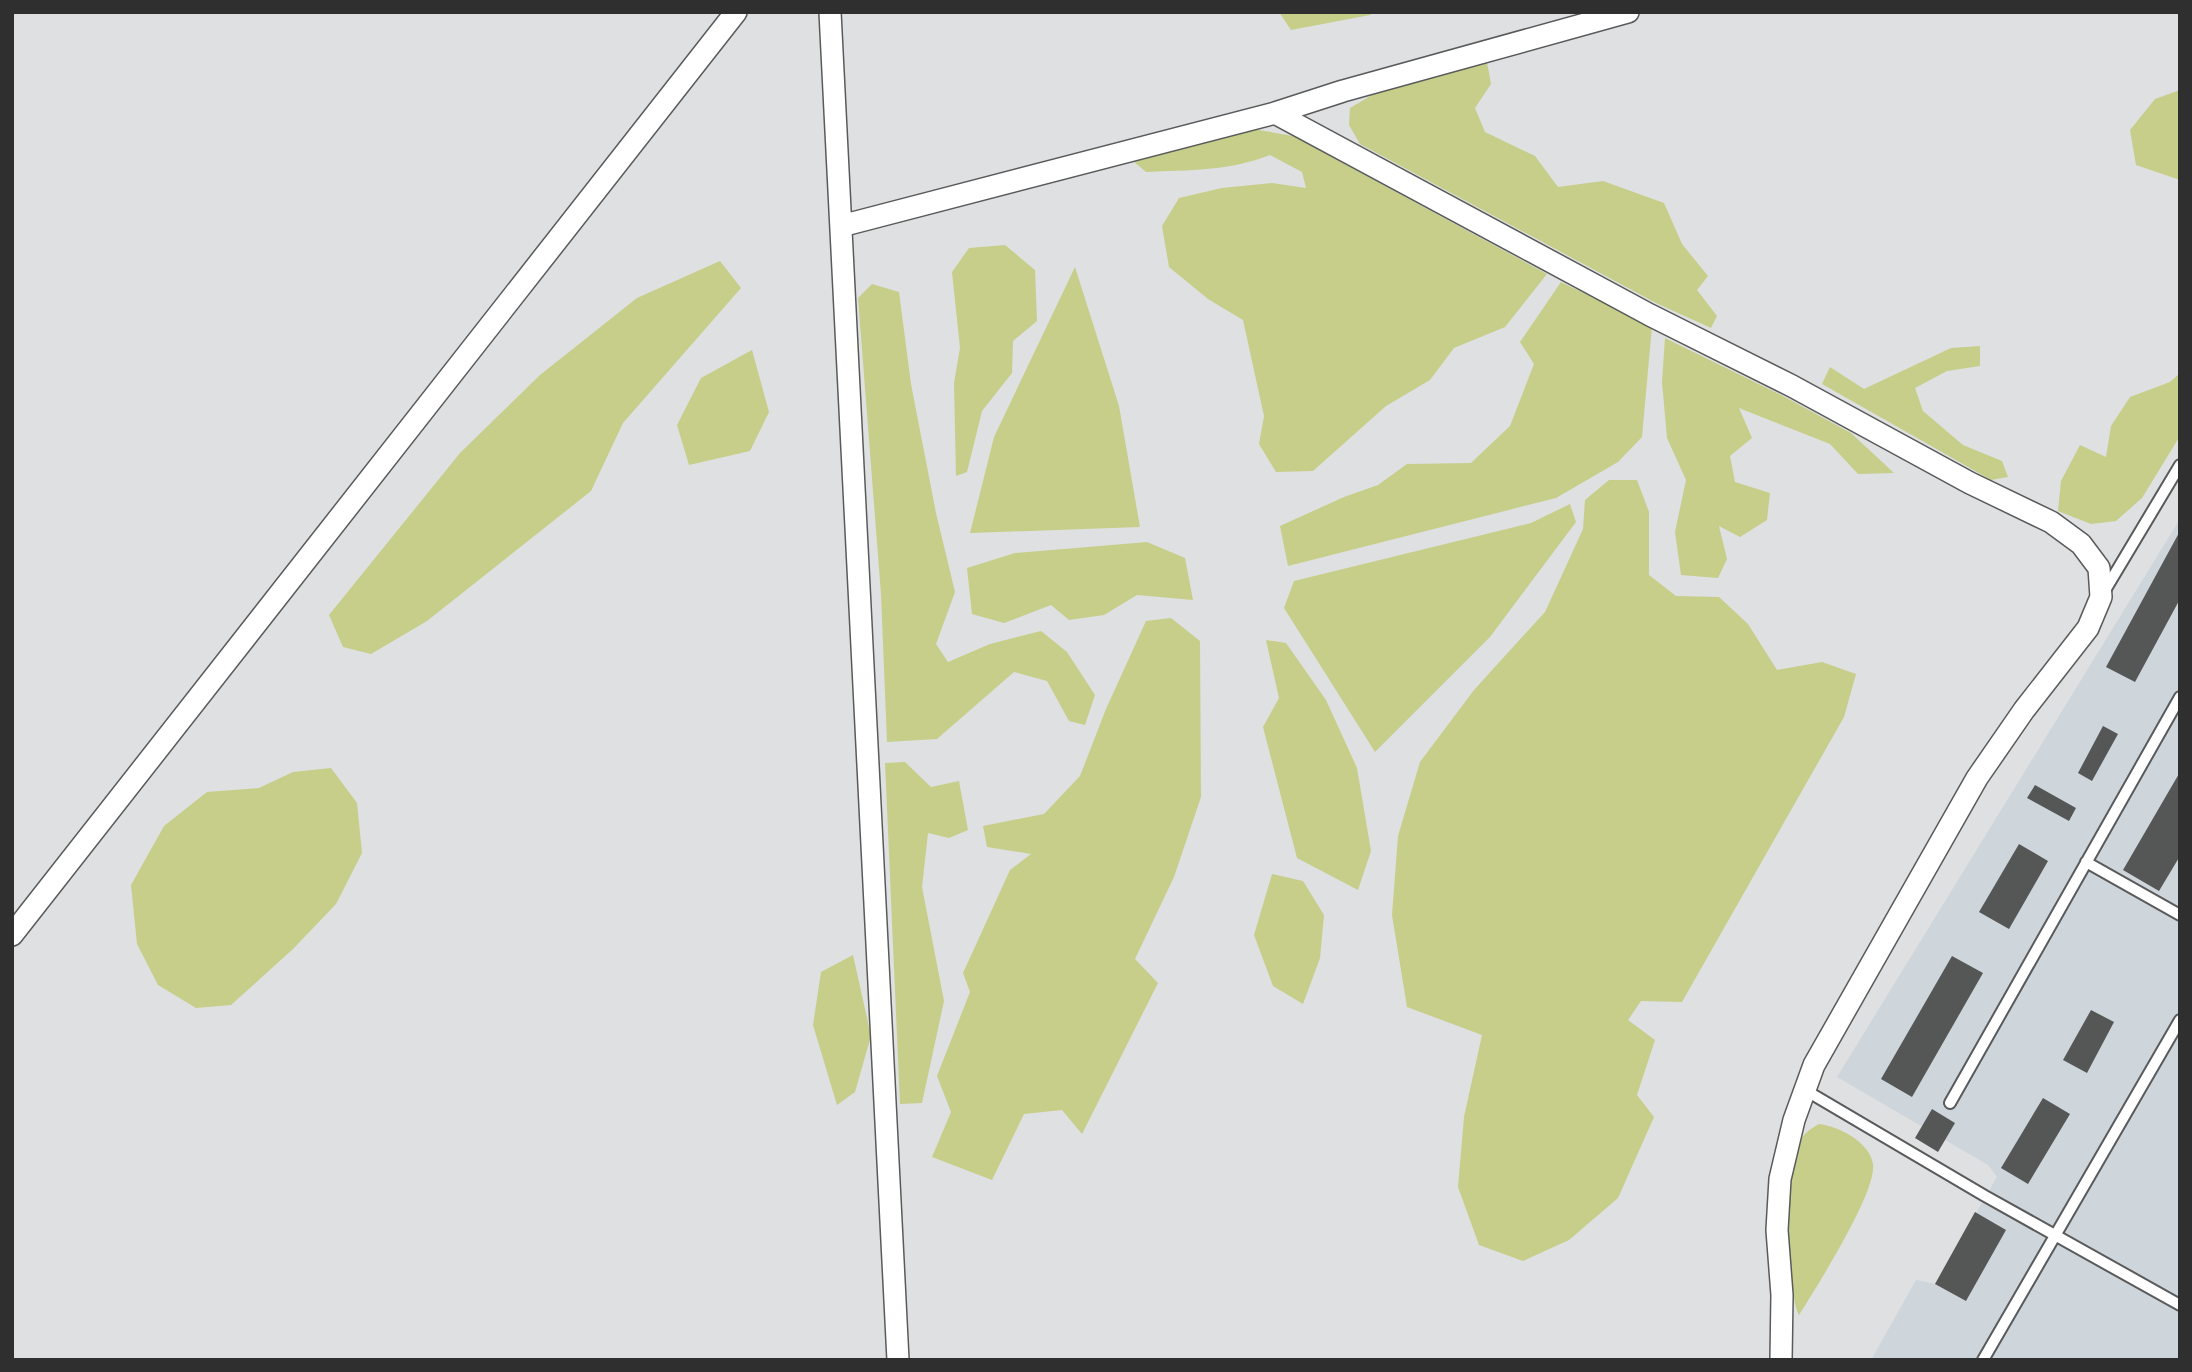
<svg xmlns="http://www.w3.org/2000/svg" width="2192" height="1372" font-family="Roboto,sans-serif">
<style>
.built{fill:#ced5db}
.green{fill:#c7ce89}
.building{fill:#555656}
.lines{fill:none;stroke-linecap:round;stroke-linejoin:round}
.lane-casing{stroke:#595a5b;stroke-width:14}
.street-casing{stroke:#595a5b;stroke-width:24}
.lane{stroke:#fff;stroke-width:10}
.street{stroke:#fff;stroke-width:21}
</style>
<rect width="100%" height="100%" fill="#dfe0e1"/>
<path class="built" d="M 2180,519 L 2180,1360 L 1871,1360 L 1916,1280 L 1935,1284 L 1997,1177 L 1988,1165 L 1837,1077 Z"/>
<path class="green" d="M 1279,12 L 1374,12 L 1370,15 L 1291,30 Z
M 1487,62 L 1491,84 L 1475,108 L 1485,132 L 1535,156 L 1558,187 L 1603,181 L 1664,203 L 1682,244 L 1708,276 L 1697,290 L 1717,316 L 1711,328 L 1656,303 L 1360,144 L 1349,125 L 1350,108 L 1372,95 Z
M 2180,90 L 2180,180 L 2136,165 L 2130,130 L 2155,99 Z
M 1248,128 L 1293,136 L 1547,274 L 1505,327 L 1454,348 L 1430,380 L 1386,406 L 1313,471 L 1276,472 L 1259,444 L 1264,416 L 1243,320 L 1208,299 L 1169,267 L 1162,226 L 1179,198 L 1222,188 L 1272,183 L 1306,188 L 1302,172 L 1270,155 C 1230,171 1188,170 1146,172 L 1133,161 Z
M 1005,245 L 1035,270 L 1037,321 L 1013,341 L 1012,373 L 982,411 L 967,472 L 956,476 L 954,383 L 960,348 L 952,272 L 969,248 Z
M 720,261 L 741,288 L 623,423 L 591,491 L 427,621 L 371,654 L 343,647 L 329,615 L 460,453 L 540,375 L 637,298 Z
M 1075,267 L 1119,406 L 1140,527 L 970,533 L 994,437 Z
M 1561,282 L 1652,326 L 1642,437 L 1618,462 L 1556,498 L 1288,566 L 1280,526 L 1344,497 L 1378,485 L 1407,464 L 1471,463 L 1510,426 L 1534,364 L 1520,342 Z
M 872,284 L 899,292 L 911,384 L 936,513 L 955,592 L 936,644 L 948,662 L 990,644 L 1041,631 L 1067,652 L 1095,695 L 1085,725 L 1069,721 L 1047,681 L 1014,672 L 937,739 L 887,742 L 881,594 L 858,298 Z
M 1665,338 L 1785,397 L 1851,433 L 1894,473 L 1858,474 L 1830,444 L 1739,408 L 1752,438 L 1730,456 L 1735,482 L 1770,493 L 1767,520 L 1740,537 L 1719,526 L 1727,559 L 1718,578 L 1681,575 L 1675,532 L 1686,480 L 1667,438 L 1662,382 Z
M 1980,346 L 1980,366 L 1947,371 L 1915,388 L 1923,411 L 1963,445 L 2002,461 L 2008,477 L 1991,480 L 1822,384 L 1830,367 L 1864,389 L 1951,348 Z
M 752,350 L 769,412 L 750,451 L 689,465 L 677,425 L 701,378 Z
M 2180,373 L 2180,436 L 2142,498 L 2116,521 L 2091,524 L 2058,511 L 2061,481 L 2080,445 L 2106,457 L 2111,426 L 2130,397 L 2170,382 Z
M 1609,480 L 1637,480 L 1649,512 L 1649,575 L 1676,596 L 1719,597 L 1748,624 L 1777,670 L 1822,662 L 1856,674 L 1844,717 L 1682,1002 L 1641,1001 L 1628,1020 L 1655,1040 L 1637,1095 L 1654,1117 L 1618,1198 L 1569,1240 L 1523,1261 L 1479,1245 L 1458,1187 L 1464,1117 L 1482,1035 L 1407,1007 L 1392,915 L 1398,836 L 1420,762 L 1474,690 L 1545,612 L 1583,529 L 1585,500 Z
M 1570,504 L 1576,522 L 1490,637 L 1375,752 L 1284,608 L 1294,581 L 1531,523 Z
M 1147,542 L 1185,558 L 1193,600 L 1137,595 L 1104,615 L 1069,620 L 1051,605 L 1004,623 L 972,614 L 967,568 L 1015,553 Z
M 1171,618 L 1200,641 L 1201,797 L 1174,877 L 1135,959 L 1158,983 L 1082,1134 L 1062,1110 L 1024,1114 L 992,1180 L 932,1157 L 951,1112 L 937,1076 L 970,992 L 963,973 L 1010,870 L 1031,854 L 987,847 L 983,826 L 1044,814 L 1080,776 L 1106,709 L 1146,621 Z
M 1266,640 L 1286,643 L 1326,700 L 1357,768 L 1371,851 L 1358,890 L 1297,858 L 1263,727 L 1279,698 Z
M 905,762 L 931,787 L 959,781 L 968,830 L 949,838 L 928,833 L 922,887 L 944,1001 L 922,1103 L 900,1104 L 885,763 Z
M 331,768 L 357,803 L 362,853 L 336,904 L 293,949 L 231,1005 L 196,1008 L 158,985 L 137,944 L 131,885 L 164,826 L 207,792 L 259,788 L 293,772 Z
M 1272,874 L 1303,881 L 1324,915 L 1320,958 L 1303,1004 L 1273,986 L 1254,935 Z
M 853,955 L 871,1036 L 855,1092 L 837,1105 L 813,1025 L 821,972 Z
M 1819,1124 C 1838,1126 1870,1142 1873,1164 C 1877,1192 1816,1288 1799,1315 C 1788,1296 1787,1198 1790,1173 C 1791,1165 1794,1155 1797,1147 C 1802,1135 1808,1130 1819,1124 Z"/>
<path class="building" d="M 2180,531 L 2180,599 L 2135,682 L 2106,667 Z
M 2103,726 L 2118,734 L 2092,781 L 2078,773 Z
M 2180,772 L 2180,856 L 2159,891 L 2123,870 Z
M 2035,785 L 2076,808 L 2069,821 L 2027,798 Z
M 2019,844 L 2048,861 L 2009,929 L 1979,912 Z
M 1952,956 L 1983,973 L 1912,1097 L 1881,1079 Z
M 2091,1010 L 2114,1022 L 2087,1073 L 2063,1060 Z
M 2043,1098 L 2070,1114 L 2028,1184 L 2001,1168 Z
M 1932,1109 L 1955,1123 L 1938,1152 L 1915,1138 Z
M 1975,1212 L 2006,1230 L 1966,1301 L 1935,1284 Z"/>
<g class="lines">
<g class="lane-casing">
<path id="lane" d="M 2104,592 L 2180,465
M 2086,862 L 2180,915
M 1805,1090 L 1985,1196 L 2180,1305
M 1950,1103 L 2180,697
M 1983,1360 L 2180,1020"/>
</g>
<g class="street-casing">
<path id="street" d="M 830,12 L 898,1360
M 1275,113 L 1650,315 L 1792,386 L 1970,483 L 2051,522 L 2081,544 L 2099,568 L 2101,597 L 2088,628 L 2024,710 L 1977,778 L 1814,1065 L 1794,1120 L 1780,1179 L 1777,1230 L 1782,1295 L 1781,1360
M 841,226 L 1275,113 L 1343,91 L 1628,12
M 12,935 L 736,12"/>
</g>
<use href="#lane" class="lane"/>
<use href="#street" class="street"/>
</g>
<rect width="2192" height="1372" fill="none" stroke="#2f2f2f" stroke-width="28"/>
</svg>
